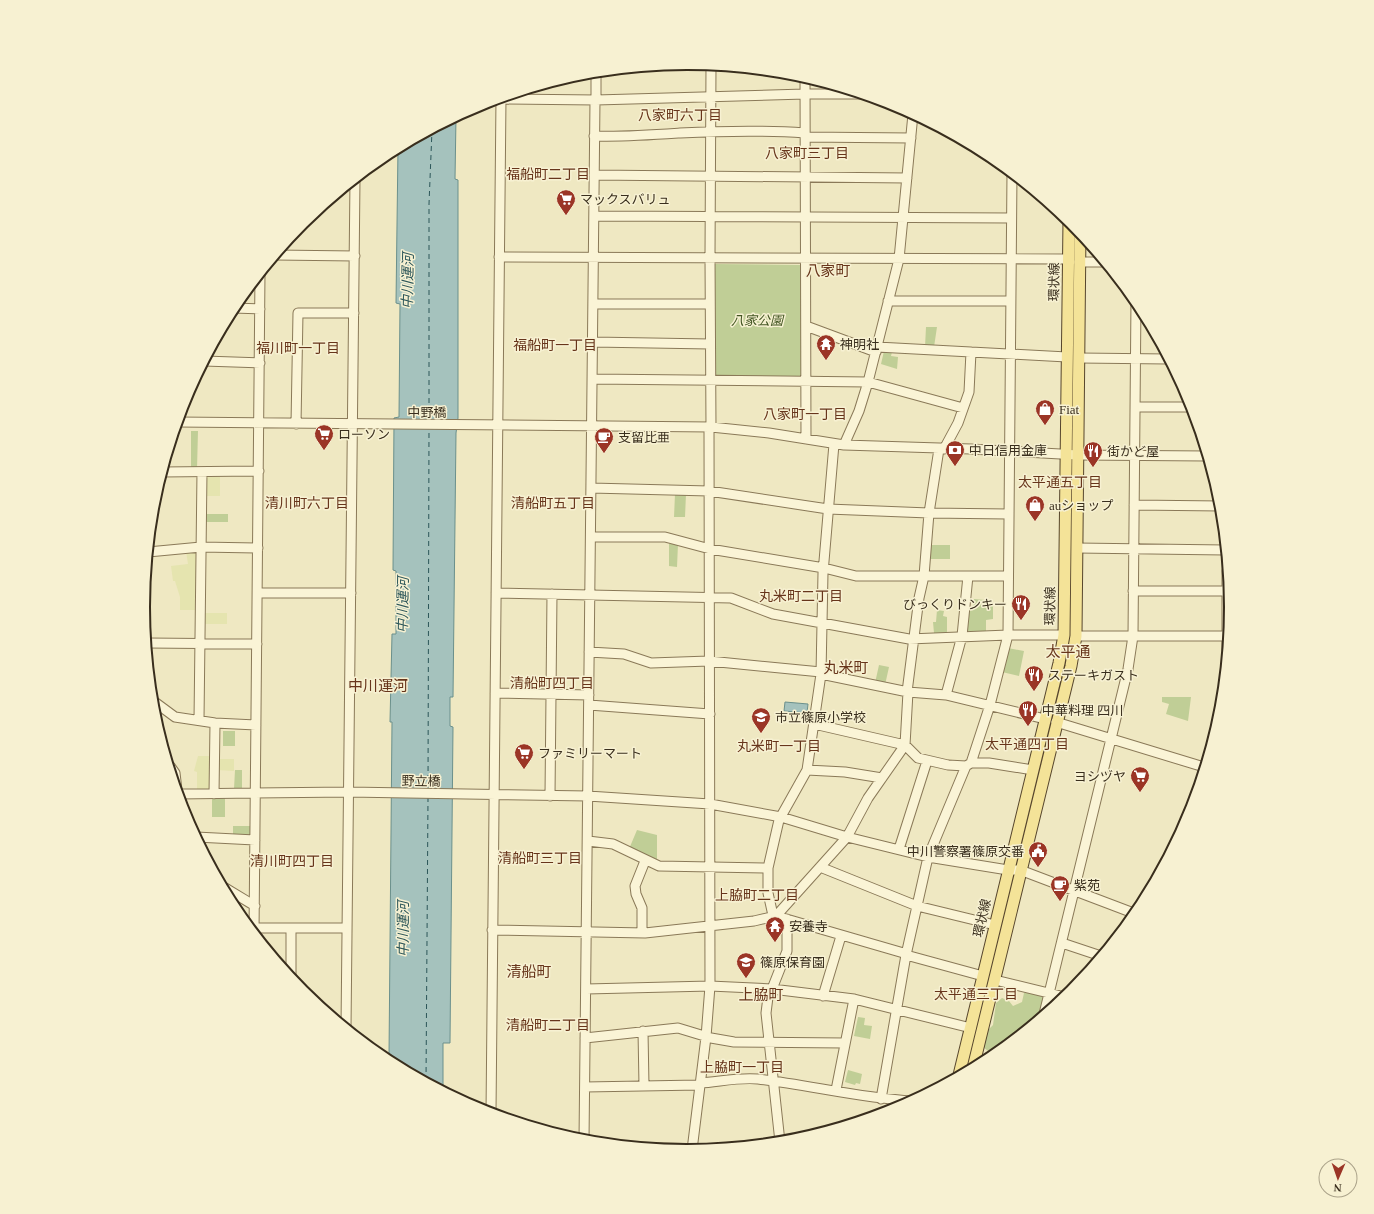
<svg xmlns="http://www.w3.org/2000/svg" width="1374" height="1214" font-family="'Times New Roman','Noto Sans JP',serif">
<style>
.farmland{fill:#e5e4af}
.green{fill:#c0ce96}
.cemetery{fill:#b7c295}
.water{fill:#a5c2bd;stroke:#6b908c}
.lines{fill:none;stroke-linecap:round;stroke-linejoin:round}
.ferry{stroke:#2c5659;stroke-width:1;stroke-dasharray:5 4;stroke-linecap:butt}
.minor-casing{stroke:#8a7958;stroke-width:11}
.major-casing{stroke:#57462d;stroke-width:13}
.minor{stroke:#faf4d6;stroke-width:9}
.major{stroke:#f4e398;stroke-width:11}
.labels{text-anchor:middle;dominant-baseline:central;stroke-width:3;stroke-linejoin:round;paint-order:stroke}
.poi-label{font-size:13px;fill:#392e1d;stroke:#f7f1d2;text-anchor:start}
.street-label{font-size:13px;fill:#392e1d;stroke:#f7f1d2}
.park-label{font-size:13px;font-style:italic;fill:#435623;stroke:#f7f1d2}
.neighbourhood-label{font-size:14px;fill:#67351b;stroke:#f7f1d2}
.water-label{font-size:14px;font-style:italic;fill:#2c5659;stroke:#f7f1d2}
.quarter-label{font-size:15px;fill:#67351b;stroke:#f7f1d2}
.rim{fill:none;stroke:#392e1d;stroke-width:2}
</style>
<rect width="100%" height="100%" fill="#efe8c2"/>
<path class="farmland" d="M 206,476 L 220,476 L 220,496 L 204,496 Z
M 186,551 L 195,551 L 198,553 L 198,610 L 180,610 L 180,597 L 175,581 L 173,581 L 171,566 L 188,564 Z
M 203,613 L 227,613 L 227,624 L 203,624 Z
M 198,756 L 212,756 L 210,789 L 197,790 L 197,772 L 194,771 Z
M 218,759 L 234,759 L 234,771 L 217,770 Z"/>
<path class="green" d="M 715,264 L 801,265 L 801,376 L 799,378 L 713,378 L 713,265 Z
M 926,327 L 937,327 L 934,347 L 925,347 Z
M 884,351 L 892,352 L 891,356 L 898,357 L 897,369 L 881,364 Z
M 191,431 L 198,431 L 197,469 L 191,469 Z
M 675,494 L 686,494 L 685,517 L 674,517 Z
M 203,514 L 228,514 L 228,522 L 203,522 Z
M 669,544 L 678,544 L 677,567 L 669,566 Z
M 930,545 L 950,545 L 950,559 L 930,559 Z
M 974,599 L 985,600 L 985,606 L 993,606 L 993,619 L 986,620 L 986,632 L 967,633 L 967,608 L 973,608 Z
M 937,610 L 944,611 L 943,616 L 947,617 L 947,633 L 934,633 L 933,622 L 936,622 Z
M 1008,648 L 1024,651 L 1019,676 L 1002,672 Z
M 879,665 L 889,667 L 885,685 L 875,683 Z
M 1162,697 L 1191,697 L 1188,721 L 1166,714 L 1169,704 L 1162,702 Z
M 223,731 L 235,731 L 235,746 L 223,746 Z
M 235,770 L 242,770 L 242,790 L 234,789 Z
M 212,797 L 225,797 L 225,817 L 212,817 Z
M 233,826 L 252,826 L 252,834 L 249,837 L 233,836 Z
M 637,830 L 657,835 L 657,863 L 629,849 Z
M 1028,990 L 1045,996 L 1041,1017 L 998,1052 L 996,1049 L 988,1051 L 983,1047 L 986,1039 L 986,1032 L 993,1025 L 996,1003 L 1002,998 L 1009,1001 L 1013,1006 L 1022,1002 L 1024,993 Z
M 858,1017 L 865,1018 L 864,1025 L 872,1026 L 870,1039 L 854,1036 Z
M 848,1070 L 862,1074 L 860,1084 L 856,1083 L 855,1085 L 845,1082 Z"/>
<path class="cemetery" d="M 774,922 L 779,924 L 778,933 L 767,932 L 766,925 Z"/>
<path class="water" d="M 456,117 L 455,179 L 458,180 L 458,418 L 456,433 L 453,697 L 450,697 L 450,726 L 453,727 L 450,1043 L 443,1043 L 443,1090 L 392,1063 L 392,1056 L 389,1056 L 392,722 L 390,722 L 392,634 L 396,634 L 396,571 L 393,570 L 394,418 L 399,417 L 400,304 L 396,303 L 398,148 Z
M 785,702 L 808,704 L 807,713 L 784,711 Z"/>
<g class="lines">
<path class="ferry" d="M 429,421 L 429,204 L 432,130
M 428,789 L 429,428
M 426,1081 L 428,798"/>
<g class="minor-casing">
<path id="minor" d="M 805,77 L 806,439
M 496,99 L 596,100 L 805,94 L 861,94
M 596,100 L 596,72
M 594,136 C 623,137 651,135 680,133 C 721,131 764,130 805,133
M 805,137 L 911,138
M 594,175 L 907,178
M 594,216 L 1011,218
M 275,255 L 355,256
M 499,257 L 1068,259
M 1079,262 L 1104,262
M 888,301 L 1010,301
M 593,304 L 710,304
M 233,308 L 260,309
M 806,326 L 876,352
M 593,342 L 710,344
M 877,347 L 1067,357
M 1079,358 L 1168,359
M 204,361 L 260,363
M 592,379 L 868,382 L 963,408
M 1135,407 L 1192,407
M 177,422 L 711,427 L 769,433 L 844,445 L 971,449 L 1078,455 L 1207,456
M 296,424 L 298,313 L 354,313
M 711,427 L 710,258 L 711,65
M 844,445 L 859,411 L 868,382 L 899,259 L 913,114
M 944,449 L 958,423 L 969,392 L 971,352
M 162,472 L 259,471
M 591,488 L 709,491 L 828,509 L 929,513 L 1008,514
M 1134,505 L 1221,506
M 591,537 L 665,537 L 710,549 L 824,568 L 856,576 L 1008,576
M 1077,548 L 1225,550
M 148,552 L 201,547 L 258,548
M 1133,591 L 1229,591
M 258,593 L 351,593
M 496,593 L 731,598 L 773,614 L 909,639 L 1008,635 L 1064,635
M 143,605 L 144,615
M 1076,636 L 1228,636
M 147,643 L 257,644
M 1227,649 L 1227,571
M 589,652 L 624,654 L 651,663 L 709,661 L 821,672
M 821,674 L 908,692 L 946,695 L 1045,719
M 907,692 L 919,598 L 924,576 L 929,513 L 939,449
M 908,692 L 905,745 L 918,758 L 948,765 L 966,766 L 971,763 L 989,763 L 1033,770
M 495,693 L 589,695
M 946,695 L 962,636 L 968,576
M 152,700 L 175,717 L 215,723 L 256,725
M 589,705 L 710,714
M 199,720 L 202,472
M 1056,722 L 1204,767
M 971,763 L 990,705 L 1008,635 L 1012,173
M 170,766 L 175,773 L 177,790
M 807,770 L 845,772 L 882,778
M 178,794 L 349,792 L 588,796 L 710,804 L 781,817 L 847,837 L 928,857 L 1008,870 L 1020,870 L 1136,914
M 214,794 L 215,723
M 550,796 L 552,594
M 196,837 L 255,840
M 588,841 L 613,844 L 659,866 L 768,868
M 899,849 L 927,761
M 820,867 L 917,906 L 995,925
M 222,886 L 255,906
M 776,916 L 772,911 L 768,893 L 768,868 L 779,820 L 807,770 L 821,674 L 823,573 L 834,444
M 776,916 L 847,837 L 868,798 L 905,745 L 814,724
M 254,928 L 347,928
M 492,930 L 645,933 L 754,921 L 776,916 L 907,954
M 254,933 L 260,273
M 642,933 L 642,908 L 636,894 L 635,886 L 645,861
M 1062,943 L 1101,956
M 906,955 L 983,976
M 291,978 L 291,928
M 995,980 L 1065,997
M 586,989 L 710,986 L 772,989 L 854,999 L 971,1028
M 769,989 L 766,1013 L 780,1142
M 772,989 L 787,951 L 787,919
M 823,996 L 841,936
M 1044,1014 L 1128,669 L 1133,636 L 1136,300
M 346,1028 L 355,179
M 643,1031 L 644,1086
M 585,1038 L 678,1028 L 711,1038 L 734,1042 L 845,1043
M 700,1083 C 718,1082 739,1077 758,1079 C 809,1085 860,1098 912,1101
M 585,1087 L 699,1085
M 836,1090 L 854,999
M 881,1099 L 906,955 L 928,857 L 966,766
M 491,1113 L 501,98
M 584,1141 L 595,100
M 658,1148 L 709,1149
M 692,1150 L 706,1037 L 710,986 L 709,427"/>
</g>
<g class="major-casing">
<path id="major" d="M 973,1068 L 1071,666 L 1076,636 L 1080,232
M 959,1075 L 1059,663 L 1064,635 L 1069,220"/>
</g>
<use href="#minor" class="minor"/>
<use href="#major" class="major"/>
</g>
<defs>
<g id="supermarket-pin" transform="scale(1)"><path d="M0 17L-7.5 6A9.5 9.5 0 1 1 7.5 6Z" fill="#9b3526" stroke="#f7f1d2"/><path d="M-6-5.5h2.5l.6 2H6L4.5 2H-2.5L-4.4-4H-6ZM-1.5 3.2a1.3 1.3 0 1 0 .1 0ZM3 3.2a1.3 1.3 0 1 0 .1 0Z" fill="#fff"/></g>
<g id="temple-pin" transform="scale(1)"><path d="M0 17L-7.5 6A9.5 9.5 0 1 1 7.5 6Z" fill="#9b3526" stroke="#f7f1d2"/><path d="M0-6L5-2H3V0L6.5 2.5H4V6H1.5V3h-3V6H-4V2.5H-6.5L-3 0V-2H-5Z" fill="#fff"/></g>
<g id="shop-pin" transform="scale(1)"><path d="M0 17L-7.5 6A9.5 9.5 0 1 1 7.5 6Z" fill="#9b3526" stroke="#f7f1d2"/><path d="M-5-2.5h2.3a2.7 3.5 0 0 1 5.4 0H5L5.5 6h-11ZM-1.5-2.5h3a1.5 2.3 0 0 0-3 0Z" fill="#fff"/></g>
<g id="cafe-pin" transform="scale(1)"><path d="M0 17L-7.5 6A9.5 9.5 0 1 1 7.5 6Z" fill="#9b3526" stroke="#f7f1d2"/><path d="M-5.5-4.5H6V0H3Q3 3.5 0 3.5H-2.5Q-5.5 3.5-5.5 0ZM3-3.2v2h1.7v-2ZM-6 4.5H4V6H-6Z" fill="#fff"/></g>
<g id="bank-pin" transform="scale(1)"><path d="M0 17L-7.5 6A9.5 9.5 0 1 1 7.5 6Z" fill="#9b3526" stroke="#f7f1d2"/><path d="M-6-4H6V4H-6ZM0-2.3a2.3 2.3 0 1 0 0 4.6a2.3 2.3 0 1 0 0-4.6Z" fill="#fff"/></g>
<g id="restaurant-pin" transform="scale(1)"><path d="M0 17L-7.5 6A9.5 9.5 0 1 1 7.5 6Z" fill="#9b3526" stroke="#f7f1d2"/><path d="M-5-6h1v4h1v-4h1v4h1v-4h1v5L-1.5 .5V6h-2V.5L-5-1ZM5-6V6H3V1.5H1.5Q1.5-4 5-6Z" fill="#fff"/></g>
<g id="school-pin" transform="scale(1)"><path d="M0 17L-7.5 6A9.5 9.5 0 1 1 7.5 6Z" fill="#9b3526" stroke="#f7f1d2"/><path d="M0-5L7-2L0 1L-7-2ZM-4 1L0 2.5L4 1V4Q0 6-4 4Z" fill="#fff"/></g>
<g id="civic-pin" transform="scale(1)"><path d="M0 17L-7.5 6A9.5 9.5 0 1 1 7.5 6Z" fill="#9b3526" stroke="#f7f1d2"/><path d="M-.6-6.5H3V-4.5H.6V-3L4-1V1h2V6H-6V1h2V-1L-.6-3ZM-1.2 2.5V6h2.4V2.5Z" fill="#fff"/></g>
</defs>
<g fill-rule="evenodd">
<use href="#supermarket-pin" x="566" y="199"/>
<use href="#temple-pin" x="826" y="344"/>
<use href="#shop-pin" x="1045" y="409"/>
<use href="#supermarket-pin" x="324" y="434"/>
<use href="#cafe-pin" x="604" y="437"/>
<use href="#bank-pin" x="955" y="450"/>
<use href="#restaurant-pin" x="1093" y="451"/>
<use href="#shop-pin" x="1035" y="505"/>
<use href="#restaurant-pin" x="1021" y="604"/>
<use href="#restaurant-pin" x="1034" y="675"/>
<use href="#restaurant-pin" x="1028" y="710"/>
<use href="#school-pin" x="761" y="717"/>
<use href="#supermarket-pin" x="524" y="753"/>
<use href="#supermarket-pin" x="1140" y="776"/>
<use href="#civic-pin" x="1038" y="851"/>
<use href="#cafe-pin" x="1060" y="885"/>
<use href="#temple-pin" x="775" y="926"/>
<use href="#school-pin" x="746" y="962"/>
</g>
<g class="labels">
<g class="poi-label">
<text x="580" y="199">マックスバリュ</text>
<text x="840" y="344">神明社</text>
<text x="1059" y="409">Fiat</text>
<text x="338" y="434">ローソン</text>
<text x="618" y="437">支留比亜</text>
<text x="969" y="450">中日信用金庫</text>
<text x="1107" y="451">街かど屋</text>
<text x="1049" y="505">auショップ</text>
<text x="1007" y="604" text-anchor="end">びっくりドンキー</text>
<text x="1048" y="675">ステーキガスト</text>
<text x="1042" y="710">中華料理 四川</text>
<text x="775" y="717">市立篠原小学校</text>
<text x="538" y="753">ファミリーマート</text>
<text x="1126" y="776" text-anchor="end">ヨシヅヤ</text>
<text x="1024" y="851" text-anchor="end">中川警察署篠原交番</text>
<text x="1074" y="885">紫苑</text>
<text x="789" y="926">安養寺</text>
<text x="760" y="962">篠原保育園</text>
</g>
<g class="street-label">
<text transform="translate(1054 282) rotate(-89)">環状線</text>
<text x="427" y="412">中野橋</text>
<text transform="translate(1050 606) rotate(-89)">環状線</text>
<text transform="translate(421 781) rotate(1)">野立橋</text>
<text transform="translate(982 918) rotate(-77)">環状線</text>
</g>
<g class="park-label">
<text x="757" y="320">八家公園</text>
</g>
<g class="neighbourhood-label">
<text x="680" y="115">八家町六丁目</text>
<text x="807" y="153">八家町三丁目</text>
<text x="548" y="174">福船町二丁目</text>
<text x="555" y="345">福船町一丁目</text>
<text x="298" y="348">福川町一丁目</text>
<text x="805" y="414">八家町一丁目</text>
<text x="1060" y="482">太平通五丁目</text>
<text x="307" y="503">清川町六丁目</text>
<text x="553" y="503">清船町五丁目</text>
<text x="801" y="596">丸米町二丁目</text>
<text x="552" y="683">清船町四丁目</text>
<text x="1027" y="744">太平通四丁目</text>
<text x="779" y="746">丸米町一丁目</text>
<text x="540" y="858">清船町三丁目</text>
<text x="292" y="861">清川町四丁目</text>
<text x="757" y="895">上脇町二丁目</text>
<text x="976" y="994">太平通三丁目</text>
<text x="548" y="1025">清船町二丁目</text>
<text x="742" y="1067">上脇町一丁目</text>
</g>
<g class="water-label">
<text transform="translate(408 281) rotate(-89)">中川運河</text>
<text transform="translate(403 605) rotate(-89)">中川運河</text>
<text transform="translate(403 929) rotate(-90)">中川運河</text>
</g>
<g class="quarter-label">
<text x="828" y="271">八家町</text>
<text x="1068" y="652">太平通</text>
<text x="846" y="668">丸米町</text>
<text x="378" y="686">中川運河</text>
<text x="529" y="972">清船町</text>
<text x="761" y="995">上脇町</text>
</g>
</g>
<path d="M0 0H1374V1214H0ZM150 607a537 537 0 1 1 1074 0a537 537 0 1 1-1074 0Z" fill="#f7f1d2" fill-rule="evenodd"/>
<path class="rim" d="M150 607a537 537 0 1 1 1074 0a537 537 0 1 1-1074 0Z"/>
<g transform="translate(1338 1178) rotate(182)"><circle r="19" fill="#f7f1d2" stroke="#aba38a"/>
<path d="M0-3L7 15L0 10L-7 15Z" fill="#9b3526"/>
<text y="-6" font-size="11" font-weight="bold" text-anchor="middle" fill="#392e1d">N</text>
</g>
</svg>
